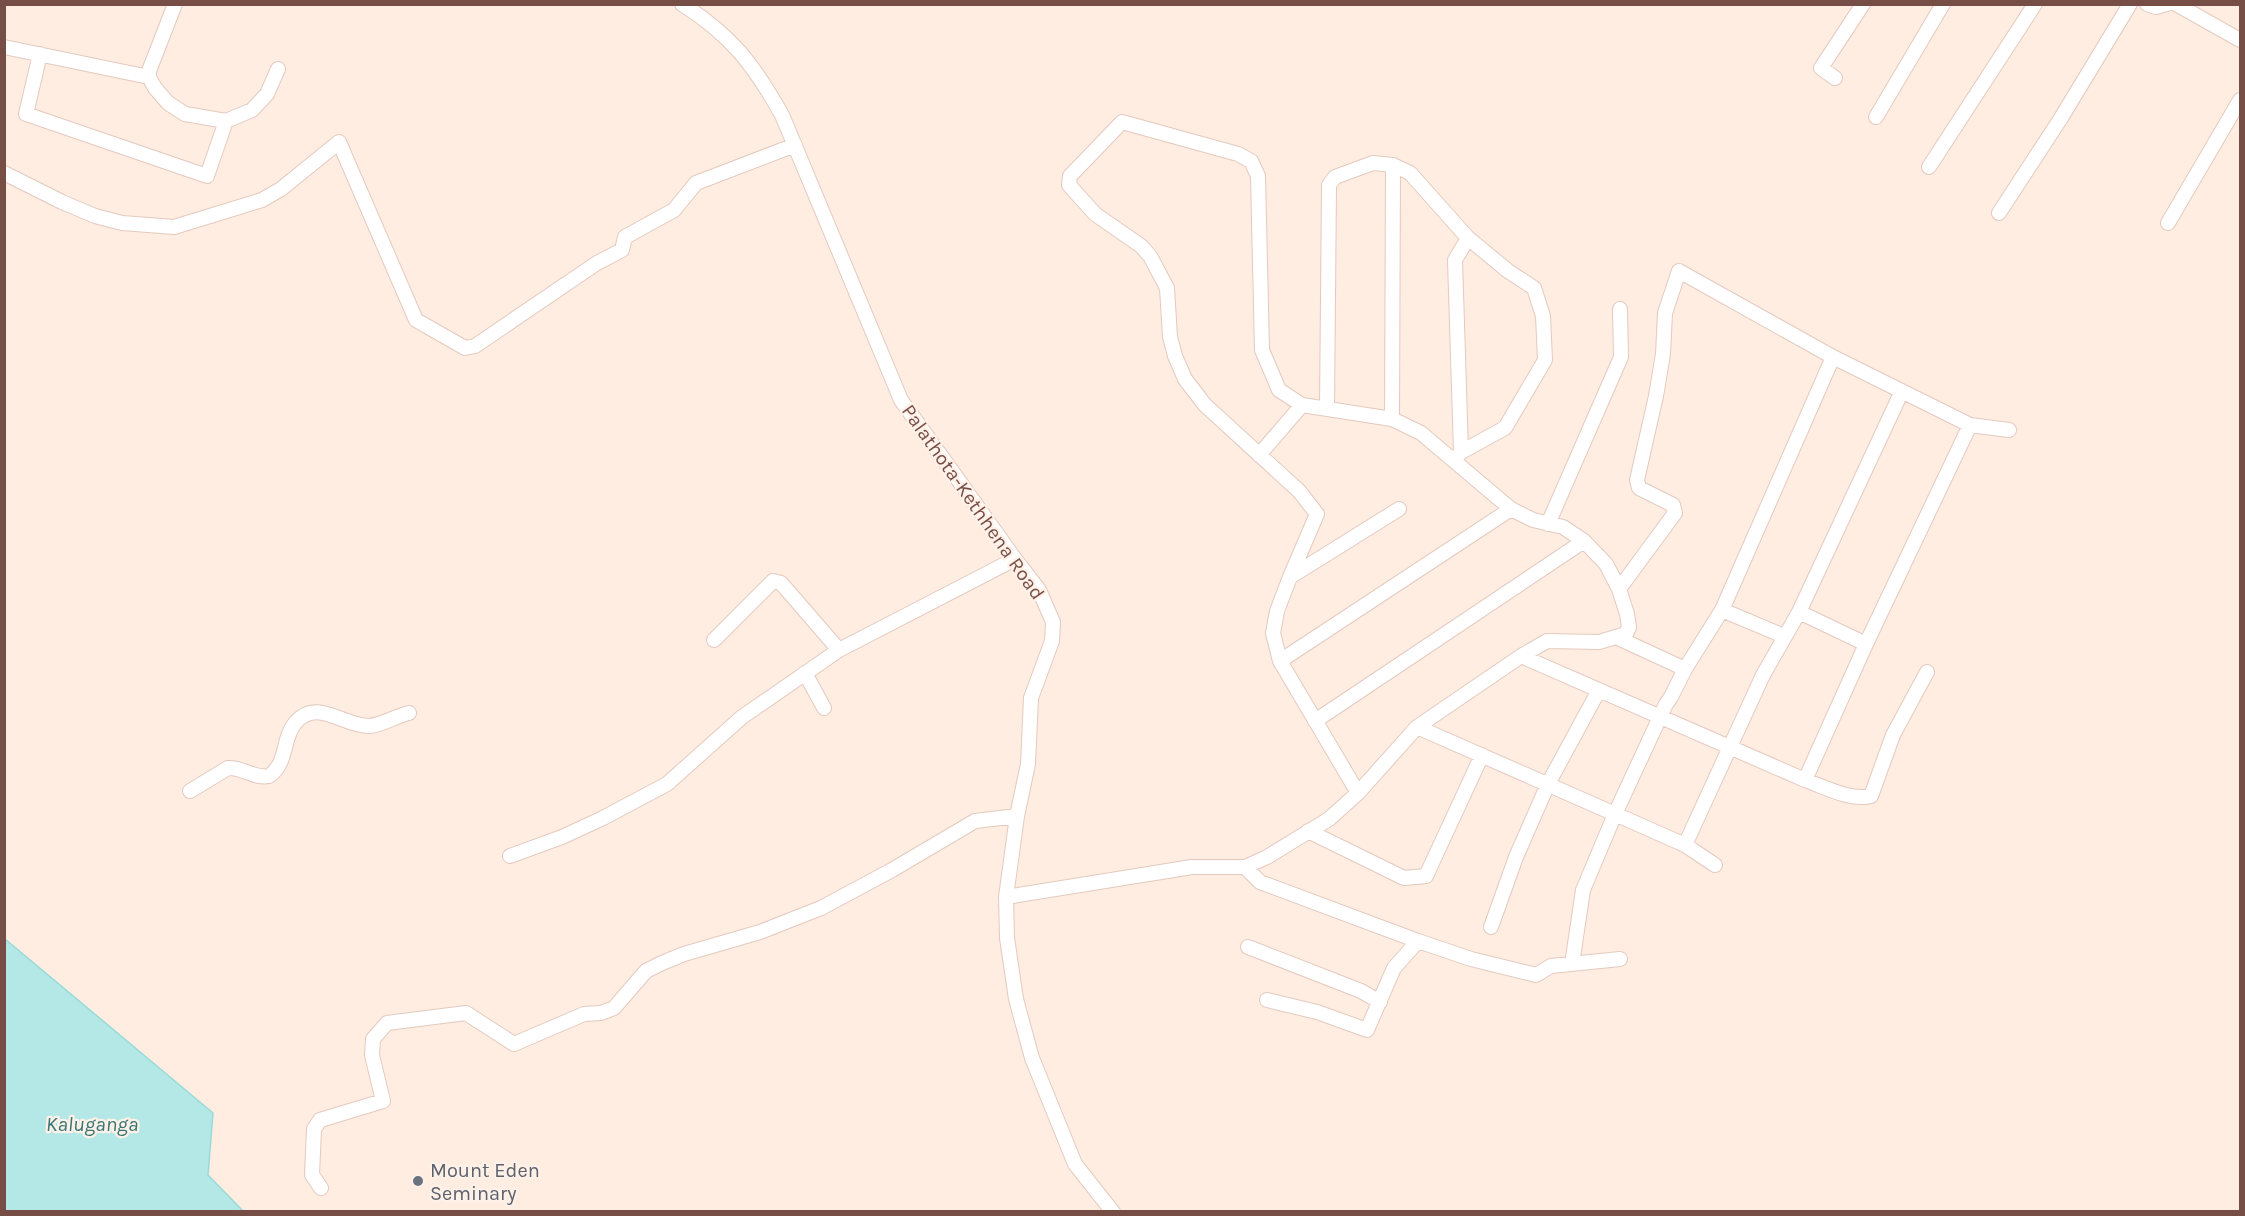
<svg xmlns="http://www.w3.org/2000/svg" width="2245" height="1216" font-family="Karla,sans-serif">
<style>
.water{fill:#b4e8e6;stroke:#99dad8;stroke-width:1.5}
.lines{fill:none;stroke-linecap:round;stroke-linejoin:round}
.minor-casing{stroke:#e4c9bf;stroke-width:16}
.minor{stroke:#fff;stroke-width:14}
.worship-dot{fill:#6b7280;stroke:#fff1e8;stroke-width:2}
.labels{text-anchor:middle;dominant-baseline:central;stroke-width:4.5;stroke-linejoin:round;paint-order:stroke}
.street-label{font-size:20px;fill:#764e46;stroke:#fff1e8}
.worship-label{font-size:20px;fill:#5b616d;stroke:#fff1e8;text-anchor:start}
.water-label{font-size:21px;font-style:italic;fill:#367674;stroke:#fff1e8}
</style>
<rect width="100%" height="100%" fill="#feede0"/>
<path class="water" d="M 5,939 L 213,1113 L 208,1175 L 243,1211 L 5,1211 Z"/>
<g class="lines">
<g class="minor-casing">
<path id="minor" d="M 175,4 L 149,71 L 149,77 L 155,88 L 168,103 L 185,114 L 226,121 L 252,110 L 267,94 L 278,69
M 682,4 C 731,35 754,65 782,115 L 901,400 L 1015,559 L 1039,590 L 1053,622 L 1052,641 L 1031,698 L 1028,764 L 1017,816 L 1006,897 L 1007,938 L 1016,999 L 1032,1058 L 1075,1164 L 1113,1212
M 2147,4 L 2156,7 L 2167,4
M 2176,4 L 2240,40
M 4,47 L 149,77
M 40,54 L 26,114 L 207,176 L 226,121
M 1835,78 L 1821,68 L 1863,4
M 1876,117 L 1943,4
M 1929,167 L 2035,4
M 4,173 L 62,202 L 95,216 L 122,223 L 174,227 L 262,200 L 281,189 L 339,142 L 416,320 L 465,348 L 475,346 L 597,263 L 622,250 L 625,237 L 674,210 L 696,183 L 795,145
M 1999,213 L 2061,118 L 2130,4
M 2168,223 L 2240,100
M 1327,409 L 1329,185 L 1335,177 L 1373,163 L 1393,165 L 1410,173 L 1468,238 L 1508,271 L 1534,288 L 1543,316 L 1545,360 L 1505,428 L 1461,452 L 1454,460
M 1392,419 L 1393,165
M 1461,452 L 1455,260 L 1468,238
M 1259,455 L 1302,405
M 1548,524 L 1621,357 L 1620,309
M 1290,577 L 1399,509
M 1619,589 L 1675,513 L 1673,505 L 1639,488 L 1637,480 L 1656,396 L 1663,354 L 1665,313 L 1679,271 L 1833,357 L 1970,425 L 2009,430
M 1722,610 L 1784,636
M 1799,612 L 1866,644
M 1618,638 L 1685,669
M 714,640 L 773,581 L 781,583 L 839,650
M 1521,656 L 1805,780 C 1825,787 1850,801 1871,796 L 1893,735 L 1927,672
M 1280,661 L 1511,509
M 805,673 L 824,708
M 1315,721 L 1584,541
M 1417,727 L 1615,814 L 1666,704 L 1671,697 L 1685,669 L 1722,610 L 1833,357
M 1805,780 L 1866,644 L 1970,425
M 190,791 L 228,768 C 243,767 254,779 269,776 C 288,763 282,739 295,723 C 317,697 342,726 369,726 C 383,725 395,716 409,713
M 1308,831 L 1404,878 L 1426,876 L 1482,755
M 1685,845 L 1763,675 L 1799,612 L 1902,391
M 510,856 L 562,837 L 603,818 L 667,784 L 742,717 L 839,650 L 1015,559
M 1245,867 L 1260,882 L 1418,941 L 1471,959 L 1536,975 L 1551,966 L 1620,959
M 1006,897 L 1192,867 L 1245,867 L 1267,857 L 1329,819 L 1358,793 L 1417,727 L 1521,656 L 1547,641 L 1599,642 L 1626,634 L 1629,627 L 1627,614 L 1619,589 L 1606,564 L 1584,541 L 1563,527 L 1533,520 L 1511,509 L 1421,433 L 1392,419 L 1302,405 L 1279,390 L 1262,350 L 1258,176 L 1251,161 L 1238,154 L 1122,122 L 1070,176 L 1069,185 L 1095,214 L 1141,246 L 1150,256 L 1167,288 L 1170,337 L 1175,356 L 1185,379 L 1205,405 L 1299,491 L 1317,514 L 1290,577 L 1277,611 L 1273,633 L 1280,661 L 1358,793
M 1491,927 L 1516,857 L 1548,784 L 1599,690
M 1248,947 L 1361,991 L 1380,1002
M 1572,964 L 1583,890 L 1615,814 L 1685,845 L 1715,865
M 1267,1000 L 1317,1012 L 1367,1030 L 1394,968 L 1418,941
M 321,1188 L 312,1175 L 314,1129 L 320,1120 L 383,1101 L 372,1055 L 373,1039 L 387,1023 L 466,1013 L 514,1044 L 584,1014 L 601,1013 L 614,1008 L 646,971 L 662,963 L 684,954 L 760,932 L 821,908 L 892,870 L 975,821 L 1017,816"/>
</g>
<use href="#minor" class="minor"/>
</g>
<circle class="worship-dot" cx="418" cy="1181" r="6"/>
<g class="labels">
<g class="street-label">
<text transform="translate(973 502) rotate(55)">Palathota-Kethhena Road</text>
</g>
<g class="worship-label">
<text x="430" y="1170">Mount Eden<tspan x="430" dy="23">Seminary</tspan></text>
</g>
<g class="water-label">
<text x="92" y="1124">Kaluganga</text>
</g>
</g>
<rect width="2245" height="1216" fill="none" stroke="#764e46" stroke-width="12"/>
</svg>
